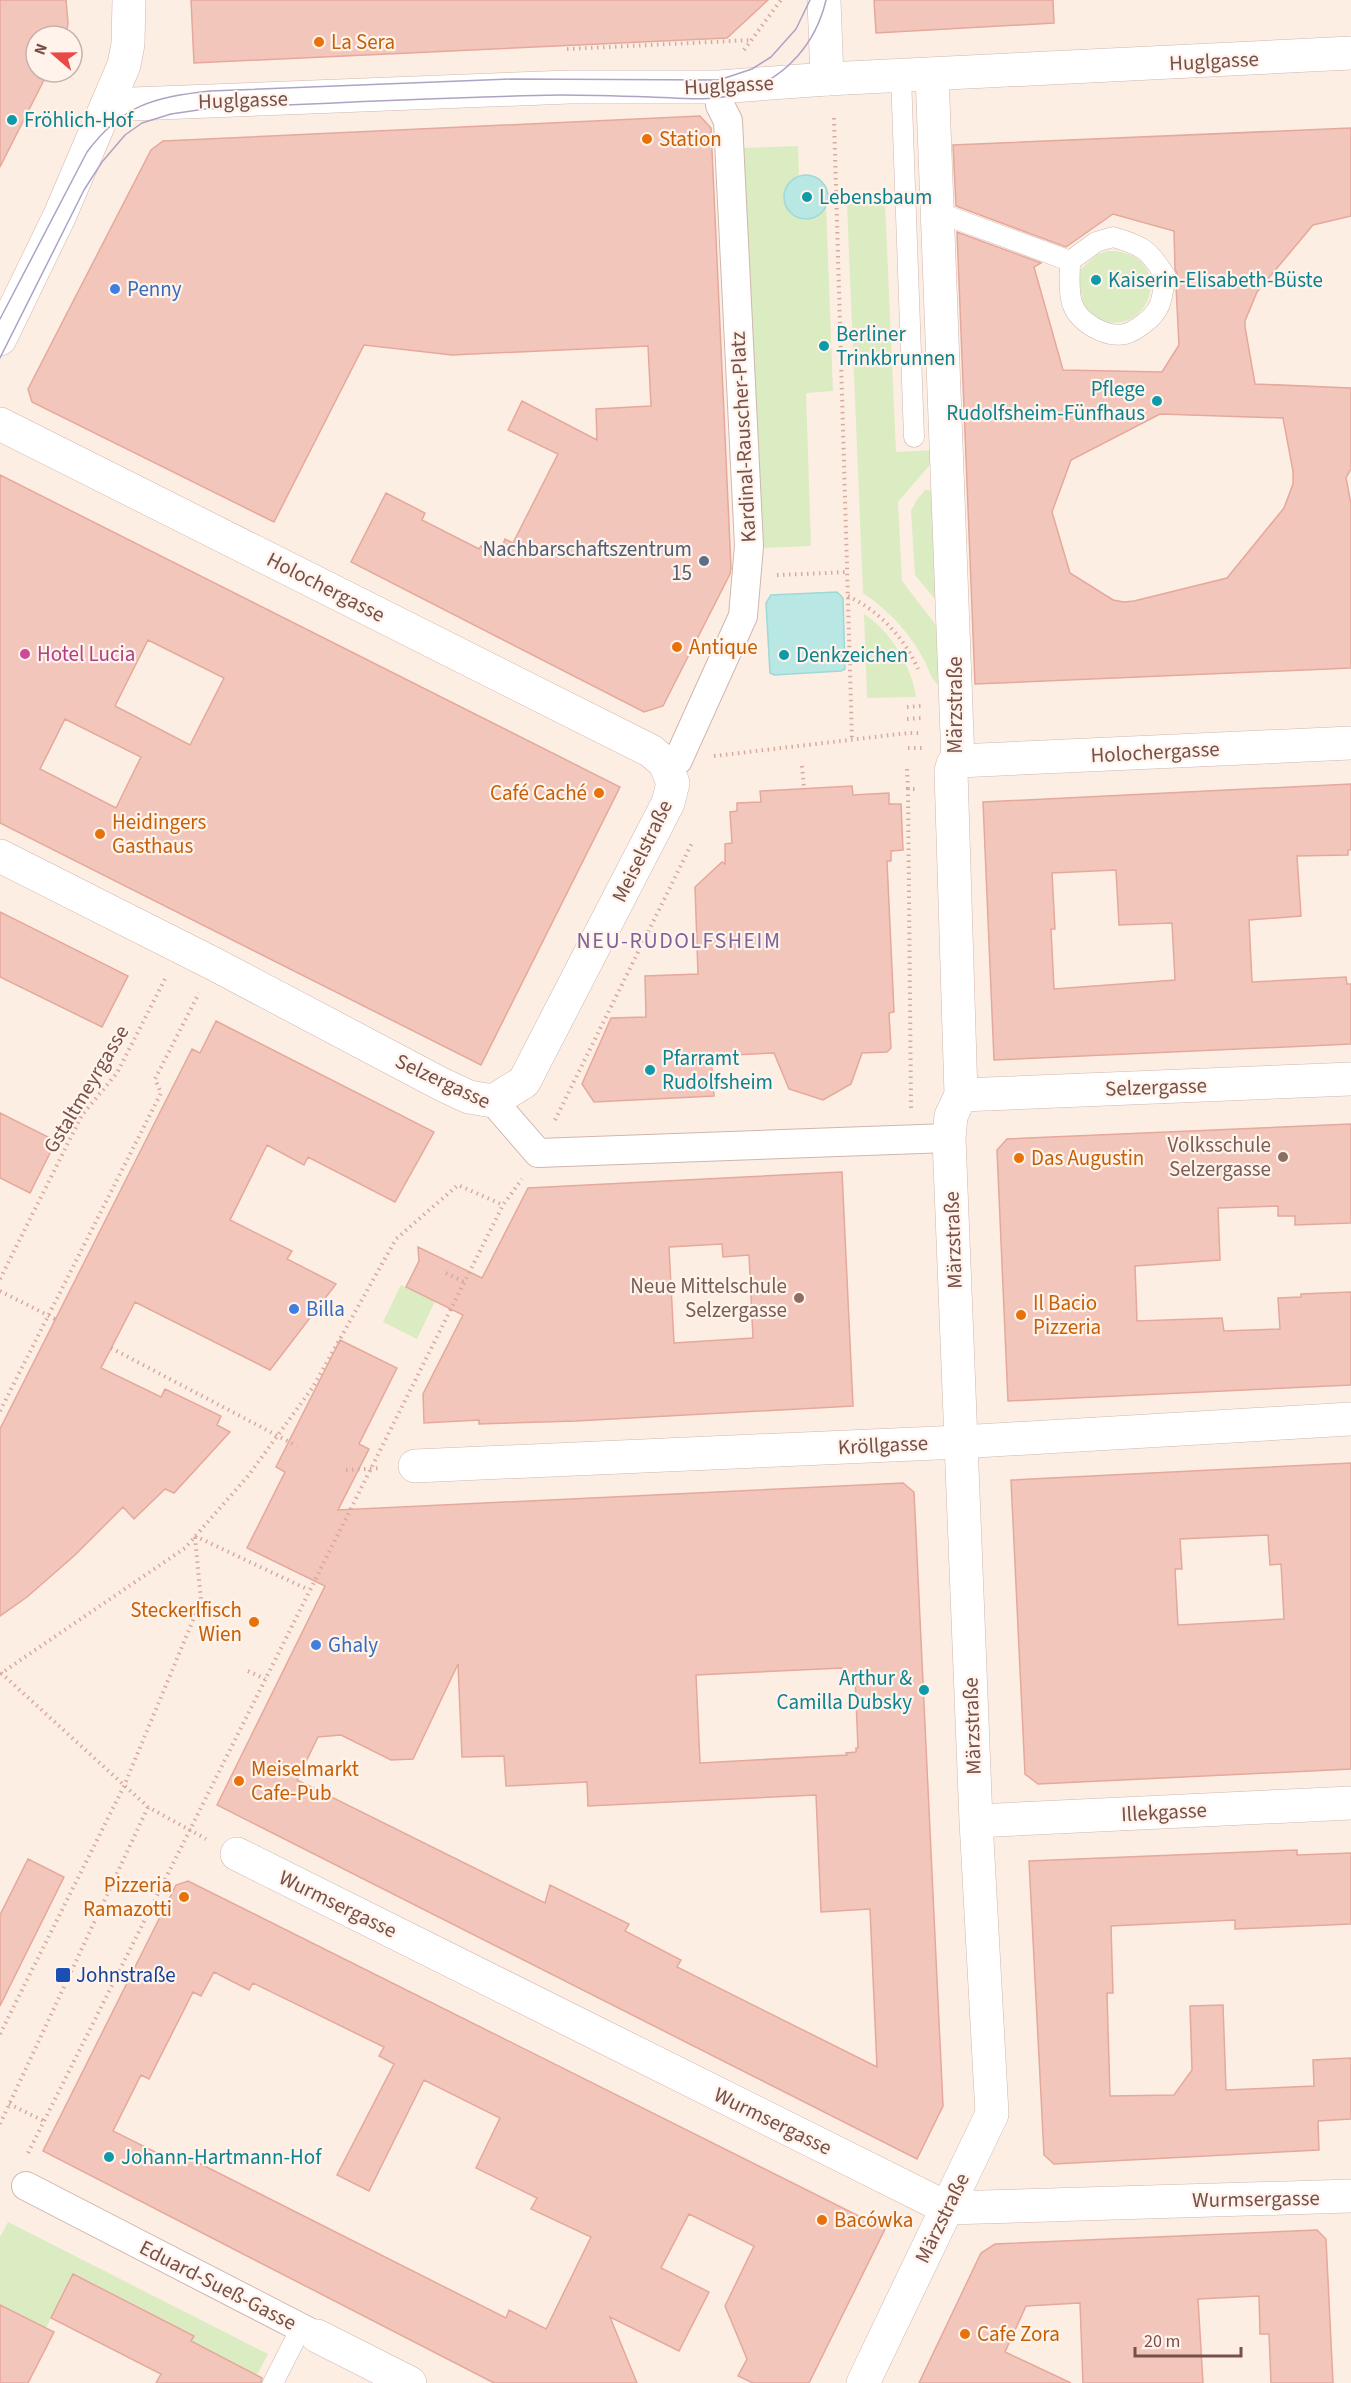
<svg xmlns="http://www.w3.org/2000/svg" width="1351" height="2383" font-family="'Source Sans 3',sans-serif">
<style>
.green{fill:#dbebc2}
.water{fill:#b8e7e4;stroke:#9ed9d6;stroke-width:1.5}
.building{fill:#f3c6bb;stroke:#e6a89b;stroke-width:1.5;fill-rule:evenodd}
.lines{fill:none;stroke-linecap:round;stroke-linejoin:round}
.service-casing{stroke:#d0b6ad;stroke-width:21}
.pedestrian-casing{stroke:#d0b6ad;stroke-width:30}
.minor-casing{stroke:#d0b6ad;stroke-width:34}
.tertiary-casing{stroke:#d0b6ad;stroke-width:34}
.secondary-casing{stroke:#d3b4aa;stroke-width:34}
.path{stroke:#d8a99e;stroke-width:4;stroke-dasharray:1.5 4.5;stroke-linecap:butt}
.service{stroke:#fff;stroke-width:20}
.pedestrian{stroke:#fff;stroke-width:28}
.minor{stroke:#fff;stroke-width:33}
.tertiary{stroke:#fff;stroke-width:33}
.secondary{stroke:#fff;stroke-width:33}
.tram{stroke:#aea2c6;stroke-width:1.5}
.food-dot{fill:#e8710a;stroke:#fff3eb;stroke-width:2}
.culture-dot{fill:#0f9aa8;stroke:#fff3eb;stroke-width:2}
.shop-dot{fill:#3f7fe0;stroke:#fff3eb;stroke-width:2}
.service-dot{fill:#5c6f8a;stroke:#fff3eb;stroke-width:2}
.hotel-dot{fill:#d1479c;stroke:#fff3eb;stroke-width:2}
.education-dot{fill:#8d6e63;stroke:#fff3eb;stroke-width:2}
.transit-dot{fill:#1a4fb4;stroke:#fff3eb;stroke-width:2}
.labels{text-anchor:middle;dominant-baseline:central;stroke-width:4.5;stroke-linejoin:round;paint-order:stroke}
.food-label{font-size:21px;fill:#c56008;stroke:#fff3eb;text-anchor:start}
.street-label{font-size:21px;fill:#765049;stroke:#fff3eb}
.culture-label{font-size:21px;fill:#0d838f;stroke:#fff3eb;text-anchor:start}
.shop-label{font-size:21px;fill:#366cbe;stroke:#fff3eb;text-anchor:start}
.service-label{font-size:21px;fill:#4e5e75;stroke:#fff3eb;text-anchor:end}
.hotel-label{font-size:21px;fill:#b23c85;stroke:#fff3eb;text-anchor:start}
.education-label{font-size:21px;fill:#785e54;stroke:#fff3eb;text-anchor:end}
.transit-label{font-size:21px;fill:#164399;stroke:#fff3eb;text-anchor:start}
.neighbourhood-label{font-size:22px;letter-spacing:1.5px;fill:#7d6499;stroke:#fff3eb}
</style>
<rect width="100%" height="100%" fill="#fdeee4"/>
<path class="green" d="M 798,146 L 799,175 L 791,180 L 789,212 L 803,220 L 825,209 L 826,205 L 833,391 L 806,393 L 811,546 L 759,548 L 743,148 Z
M 885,202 L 896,452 L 934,450 L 934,460 L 898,502 L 902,581 L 942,633 L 939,685 C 931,681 928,666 923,658 C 908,631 888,610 863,593 L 847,204 Z
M 1107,251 C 1175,250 1155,331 1107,322 C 1081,318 1080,292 1079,271 L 1096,255 Z
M 925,490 L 934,491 L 939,596 L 934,598 L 915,575 L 911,511 L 916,501 Z
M 864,614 C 890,630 912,667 916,697 L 867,698 Z
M 401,1285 L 435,1301 L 417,1339 L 383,1322 Z
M 8,2222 L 268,2354 L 257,2375 L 202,2347 L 173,2377 L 194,2336 L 73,2274 L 46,2328 L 0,2305 L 0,2237 Z"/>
<path class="water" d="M784 197a22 22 0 1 1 44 0a22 22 0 1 1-44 0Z
M 837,592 L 843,598 L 845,669 L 841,671 L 774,675 L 770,673 L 766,603 L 771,595 Z"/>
<path class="building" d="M 0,0 L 66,0 L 68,23 L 66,36 L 36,36 L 36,72 L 48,72 L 0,167 Z
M 191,0 L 768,0 L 727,38 L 194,63 Z
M 874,0 L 1053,0 L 1054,23 L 876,33 Z
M 700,116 L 711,128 L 731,568 L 730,574 L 663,706 L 644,712 L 351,562 L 386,493 L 425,513 L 422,520 L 479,549 L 481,546 L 493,552 L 498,545 L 502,547 L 505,539 L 513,543 L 558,454 L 508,430 L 522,401 L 597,440 L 596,409 L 651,406 L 648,346 L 452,355 L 364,345 L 274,522 L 32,402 L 28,389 L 151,150 L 163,141 Z
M 1351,128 L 1351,216 L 1313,225 L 1257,292 L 1245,321 L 1245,327 L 1255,384 L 1351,388 L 1351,469 L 1346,478 L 1351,504 L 1351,668 L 975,684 L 957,232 L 1041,263 L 1034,267 L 1063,370 L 1162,372 L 1179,345 L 1176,286 L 1178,276 L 1175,269 L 1174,231 L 1113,214 L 1066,247 L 956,206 L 953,145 ZM 1160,414 L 1283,418 L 1293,471 L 1293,484 L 1284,508 L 1227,578 L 1134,601 L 1124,602 L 1113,600 L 1070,573 L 1052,512 L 1071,460 Z
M 0,475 L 620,787 L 481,1065 L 0,823 ZM 148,640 L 224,678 L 190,745 L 115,706 ZM 65,719 L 141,757 L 116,808 L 40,769 Z
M 1351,784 L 1351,850 L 1348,850 L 1348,855 L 1297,856 L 1301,916 L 1249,920 L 1252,982 L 1346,977 L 1347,984 L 1351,984 L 1351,1044 L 994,1060 L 983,802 ZM 1116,870 L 1119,925 L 1172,923 L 1175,980 L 1054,989 L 1051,929 L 1055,929 L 1052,873 Z
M 852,786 L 853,795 L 889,793 L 889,804 L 901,804 L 903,850 L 891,851 L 891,861 L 887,861 L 894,1012 L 889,1013 L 891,1048 L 887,1052 L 862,1053 L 851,1084 L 823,1100 L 789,1089 L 774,1053 L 711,1056 L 714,1096 L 594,1102 L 582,1084 L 611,1018 L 646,1017 L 645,976 L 698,974 L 695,887 L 722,862 L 725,864 L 725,844 L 732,843 L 730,812 L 737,811 L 737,803 L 761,802 L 760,791 Z
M 0,912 L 128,976 L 102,1027 L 0,977 Z
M 216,1021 L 434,1132 L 395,1202 L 308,1157 L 304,1165 L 267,1145 L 230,1220 L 292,1251 L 287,1259 L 336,1284 L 270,1370 L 135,1302 L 101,1368 L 161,1397 L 165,1389 L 221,1416 L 217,1425 L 230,1432 L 174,1493 L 165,1489 L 134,1519 L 123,1507 L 74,1556 L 27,1597 L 0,1616 L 0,1429 L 192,1049 L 200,1053 Z
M 0,1113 L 56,1141 L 30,1193 L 0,1178 Z
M 1351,1124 L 1351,1223 L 1295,1225 L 1295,1216 L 1278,1216 L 1278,1206 L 1218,1208 L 1220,1260 L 1135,1266 L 1137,1321 L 1222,1318 L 1224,1331 L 1280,1329 L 1278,1298 L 1301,1297 L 1301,1294 L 1351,1292 L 1351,1385 L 1008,1401 L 997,1150 L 1007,1139 Z
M 842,1172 L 853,1406 L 576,1421 L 479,1424 L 479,1420 L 424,1423 L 423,1394 L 463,1315 L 406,1287 L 419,1261 L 418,1247 L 482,1278 L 528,1188 ZM 722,1244 L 723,1257 L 749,1255 L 753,1338 L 674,1343 L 669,1247 Z
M 340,1340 L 397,1368 L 359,1444 L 369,1449 L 338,1510 L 903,1483 L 914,1492 L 943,2106 L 917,2159 L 217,1805 L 325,1586 L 247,1548 L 285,1472 L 276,1467 ZM 458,1664 L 462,1757 L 504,1756 L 506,1786 L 587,1782 L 588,1806 L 816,1795 L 821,1912 L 870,1909 L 877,2067 L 677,1967 L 681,1960 L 625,1931 L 629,1924 L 550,1885 L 545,1903 L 297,1780 L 318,1737 L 341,1735 L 391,1760 L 413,1759 ZM 842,1668 L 843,1677 L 855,1677 L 858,1748 L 856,1748 L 856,1752 L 846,1753 L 847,1755 L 700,1763 L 696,1675 Z
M 1351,1463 L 1351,1769 L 1038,1784 L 1025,1774 L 1011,1480 ZM 1268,1535 L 1270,1565 L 1281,1564 L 1284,1619 L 1178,1625 L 1175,1569 L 1182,1569 L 1180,1539 Z
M 1297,1850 L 1297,1855 L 1351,1853 L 1351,1924 L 1235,1929 L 1235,1920 L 1111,1926 L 1113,1993 L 1107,1993 L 1110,2096 L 1174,2095 L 1192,2070 L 1190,2006 L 1223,2005 L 1226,2090 L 1314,2086 L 1313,2060 L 1351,2058 L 1351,2119 L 1318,2121 L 1319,2150 L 1054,2164 L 1044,2155 L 1029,1861 Z
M 28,1859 L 64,1877 L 0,2006 L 0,1915 Z
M 188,1881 L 885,2229 L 809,2383 L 753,2383 L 738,2376 L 747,2359 L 725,2306 L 754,2246 L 689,2214 L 661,2268 L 709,2292 L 679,2351 L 610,2317 L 637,2383 L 494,2383 L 43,2151 L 176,1885 ZM 214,1972 L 249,1990 L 253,1983 L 384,2047 L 379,2056 L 394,2064 L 337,2175 L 369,2191 L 424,2080 L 500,2118 L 476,2168 L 537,2198 L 531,2209 L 591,2237 L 546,2329 L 509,2310 L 506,2318 L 179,2153 L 175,2162 L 113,2131 L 141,2075 L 149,2079 L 193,1992 L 201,1996 Z
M 1317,2230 L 1326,2239 L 1333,2383 L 1271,2383 L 1269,2334 L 1260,2334 L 1259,2296 L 1198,2299 L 1203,2383 L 1083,2383 L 1080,2303 L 1026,2306 L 1005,2352 L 1071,2383 L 919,2383 L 981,2253 L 995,2244 Z
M 73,2274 L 194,2336 L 191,2341 L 262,2378 L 261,2383 L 156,2383 L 161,2374 L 51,2318 Z
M 0,2305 L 54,2332 L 28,2383 L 0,2383 Z"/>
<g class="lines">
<g class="service-casing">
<path id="service" d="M 901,76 L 914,437
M 937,212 L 1070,261
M 1113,237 C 1144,246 1149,250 1166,277 C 1163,286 1163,300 1158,308 C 1153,318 1136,331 1125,334 C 1105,338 1078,322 1072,303 C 1068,290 1070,274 1070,261 L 1096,242 Z
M 273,2383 L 301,2328"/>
</g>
<g class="pedestrian-casing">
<path id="pedestrian" d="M 665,763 L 678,760 L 743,616 L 749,546 L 728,121 L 720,105 L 719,87
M 493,1101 L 538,1153 L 949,1138
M 26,2186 L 317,2336"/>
</g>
<g class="minor-casing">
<path id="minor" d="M 932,74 L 958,761
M 827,79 L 1351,53
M 0,424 L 651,751 L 665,763 L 673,783 L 668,803 L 524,1082 L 493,1101 L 469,1097 L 443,1085 L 214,964 L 0,856
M 958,761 L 1351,743
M 961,1095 L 1351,1079
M 415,1466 L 960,1442 L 1351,1419
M 976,1821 L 1351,1803
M 237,1854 L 947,2208 L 1351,2196
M 317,2336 L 410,2383
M 863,2383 L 992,2114 L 976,1821 L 949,1138 L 951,1116 L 961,1095 L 951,771 L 953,764 L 958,761"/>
</g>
<g class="tertiary-casing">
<path id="tertiary" d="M 107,105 L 569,87 L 719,87 L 827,79 L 824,0"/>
</g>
<g class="secondary-casing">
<path id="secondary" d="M 0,339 L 60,215 L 124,65 L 128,44 L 129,0"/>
</g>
<path class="path" d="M 567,49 L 752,40
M 744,50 L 781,0
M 834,118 L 852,739
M 777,575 L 847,572
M 848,596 C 879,611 904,637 918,669
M 907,707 L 921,706
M 907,719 L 921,718
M 908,748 L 922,748
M 714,756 L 908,733 L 922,733
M 802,766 L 804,789
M 907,769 L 908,789
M 911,1108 L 908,789 L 918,789
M 555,1120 L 693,841
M 446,1273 L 464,1282
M 0,1279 L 82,1115 L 117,1073 L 166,977
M 0,1291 L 55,1319
M 111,1348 L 297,1446
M 0,1411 L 161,1093 L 155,1079 L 199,993
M 346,1470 L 382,1468
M 195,1536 L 309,1590
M 248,1671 L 265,1679
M 1,1673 L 148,1807 L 206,1839
M 0,1674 L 185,1548 L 248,1476 L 313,1387 L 396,1239 L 458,1185 L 503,1205
M 0,2034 L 124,1786 L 201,1601 L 195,1537
M 9,2104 L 44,2121
M 0,2124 L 148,1807
M 28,2153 L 503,1205 L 522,1179"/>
<use href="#service" class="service"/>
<use href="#pedestrian" class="pedestrian"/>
<use href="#minor" class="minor"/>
<use href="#tertiary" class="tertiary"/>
<use href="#secondary" class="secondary"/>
<path class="tram" d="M 0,319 L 87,152 C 122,105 154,97 210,91 L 512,79 L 719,80 L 752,69 L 771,57 L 796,29 L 810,0
M 0,358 L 84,190 L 102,162 L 125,135 L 142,123 L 171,114 L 205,109 C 323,103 442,97 560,95 C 590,95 621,96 651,97 C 683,98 715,103 746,91 C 787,76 816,43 826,0"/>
</g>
<g class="food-dot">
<circle cx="319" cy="42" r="6"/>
<circle cx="647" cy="139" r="6"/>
<circle cx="677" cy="647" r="6"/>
<circle cx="599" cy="793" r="6"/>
<circle cx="100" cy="834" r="6"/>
<circle cx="1019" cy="1158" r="6"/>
<circle cx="1021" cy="1315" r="6"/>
<circle cx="254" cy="1622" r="6"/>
<circle cx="239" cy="1781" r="6"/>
<circle cx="184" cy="1897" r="6"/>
<circle cx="822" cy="2220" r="6"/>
<circle cx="965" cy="2334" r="6"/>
</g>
<g class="culture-dot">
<circle cx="12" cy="120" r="6"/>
<circle cx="807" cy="197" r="6"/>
<circle cx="1096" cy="280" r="6"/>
<circle cx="824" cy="346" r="6"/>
<circle cx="1157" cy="401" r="6"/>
<circle cx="784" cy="655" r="6"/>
<circle cx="650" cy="1070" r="6"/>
<circle cx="924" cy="1690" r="6"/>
<circle cx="109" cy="2157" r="6"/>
</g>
<g class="shop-dot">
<circle cx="115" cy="289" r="6"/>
<circle cx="294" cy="1309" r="6"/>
<circle cx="316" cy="1645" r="6"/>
</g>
<circle class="service-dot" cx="704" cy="561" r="6"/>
<circle class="hotel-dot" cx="25" cy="654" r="6"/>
<g class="education-dot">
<circle cx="1283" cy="1157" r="6"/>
<circle cx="799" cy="1298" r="6"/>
</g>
<rect class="transit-dot" x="55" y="1967" width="16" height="16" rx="3"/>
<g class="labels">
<g class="food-label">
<text x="331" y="42">La Sera</text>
<text x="659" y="139">Station</text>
<text x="689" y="647">Antique</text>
<text x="587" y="793" text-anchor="end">Café Caché</text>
<text x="112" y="822">Heidingers<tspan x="112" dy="24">Gasthaus</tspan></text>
<text x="1031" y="1158">Das Augustin</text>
<text x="1033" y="1303">Il Bacio<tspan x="1033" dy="24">Pizzeria</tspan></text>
<text x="242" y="1610" text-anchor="end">Steckerlfisch<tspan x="242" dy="24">Wien</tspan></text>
<text x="251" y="1769">Meiselmarkt<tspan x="251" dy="24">Cafe-Pub</tspan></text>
<text x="172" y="1885" text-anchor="end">Pizzeria<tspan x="172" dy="24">Ramazotti</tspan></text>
<text x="834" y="2220">Bacówka</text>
<text x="977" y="2334">Cafe Zora</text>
</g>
<g class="street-label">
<text transform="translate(1214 61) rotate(-3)">Huglgasse</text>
<text transform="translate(729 85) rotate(-3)">Huglgasse</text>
<text transform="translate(243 100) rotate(-2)">Huglgasse</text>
<text transform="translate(743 437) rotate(-93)">Kardinal-Rauscher-Platz</text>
<text transform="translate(326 587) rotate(27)">Holochergasse</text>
<text transform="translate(955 705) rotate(-90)">Märzstraße</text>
<text transform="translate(1155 752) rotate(-3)">Holochergasse</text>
<text transform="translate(642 851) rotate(-64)">Meiselstraße</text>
<text transform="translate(443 1081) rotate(25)">Selzergasse</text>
<text transform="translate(1156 1087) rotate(-2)">Selzergasse</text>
<text transform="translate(86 1089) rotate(-59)">Gstaltmeyrgasse</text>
<text transform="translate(953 1240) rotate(-92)">Märzstraße</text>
<text transform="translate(883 1445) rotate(-3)">Kröllgasse</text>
<text transform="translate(972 1726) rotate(-92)">Märzstraße</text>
<text transform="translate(1164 1812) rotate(-3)">Illekgasse</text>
<text transform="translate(338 1904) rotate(26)">Wurmsergasse</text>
<text transform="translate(773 2121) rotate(26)">Wurmsergasse</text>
<text transform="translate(1256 2199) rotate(-1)">Wurmsergasse</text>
<text transform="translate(942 2218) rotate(-64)">Märzstraße</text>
<text transform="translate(218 2285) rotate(27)">Eduard-Sueß-Gasse</text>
</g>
<g class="culture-label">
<text x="24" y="120">Fröhlich-Hof</text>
<text x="819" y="197">Lebensbaum</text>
<text x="1108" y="280">Kaiserin-Elisabeth-Büste</text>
<text x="836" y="334">Berliner<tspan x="836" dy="24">Trinkbrunnen</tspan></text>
<text x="1145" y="389" text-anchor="end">Pflege<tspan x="1145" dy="24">Rudolfsheim-Fünfhaus</tspan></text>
<text x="796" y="655">Denkzeichen</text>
<text x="662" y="1058">Pfarramt<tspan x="662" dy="24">Rudolfsheim</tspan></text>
<text x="912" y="1678" text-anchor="end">Arthur &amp;<tspan x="912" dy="24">Camilla Dubsky</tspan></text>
<text x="121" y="2157">Johann-Hartmann-Hof</text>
</g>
<g class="shop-label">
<text x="127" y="289">Penny</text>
<text x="306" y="1309">Billa</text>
<text x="328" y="1645">Ghaly</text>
</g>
<g class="service-label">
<text x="692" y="549">Nachbarschaftszentrum<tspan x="692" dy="24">15</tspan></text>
</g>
<g class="hotel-label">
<text x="37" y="654">Hotel Lucia</text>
</g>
<g class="education-label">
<text x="1271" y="1145">Volksschule<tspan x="1271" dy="24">Selzergasse</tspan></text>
<text x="787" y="1286">Neue Mittelschule<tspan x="787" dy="24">Selzergasse</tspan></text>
</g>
<g class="transit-label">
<text x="76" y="1975">Johnstraße</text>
</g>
<g class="neighbourhood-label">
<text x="679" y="941">NEU-RUDOLFSHEIM</text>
</g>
</g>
<g transform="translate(54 54) rotate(290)"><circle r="28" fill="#fff3eb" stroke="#c8b2aa" stroke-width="1.5"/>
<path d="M0-4.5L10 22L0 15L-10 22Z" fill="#e94a47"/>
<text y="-9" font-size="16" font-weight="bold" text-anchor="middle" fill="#765049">N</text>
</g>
<path d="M1135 2347v9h106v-9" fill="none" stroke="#765049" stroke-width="3"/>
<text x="1144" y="2347" font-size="18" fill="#765049" stroke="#fff3eb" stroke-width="4.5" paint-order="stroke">20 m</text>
</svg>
